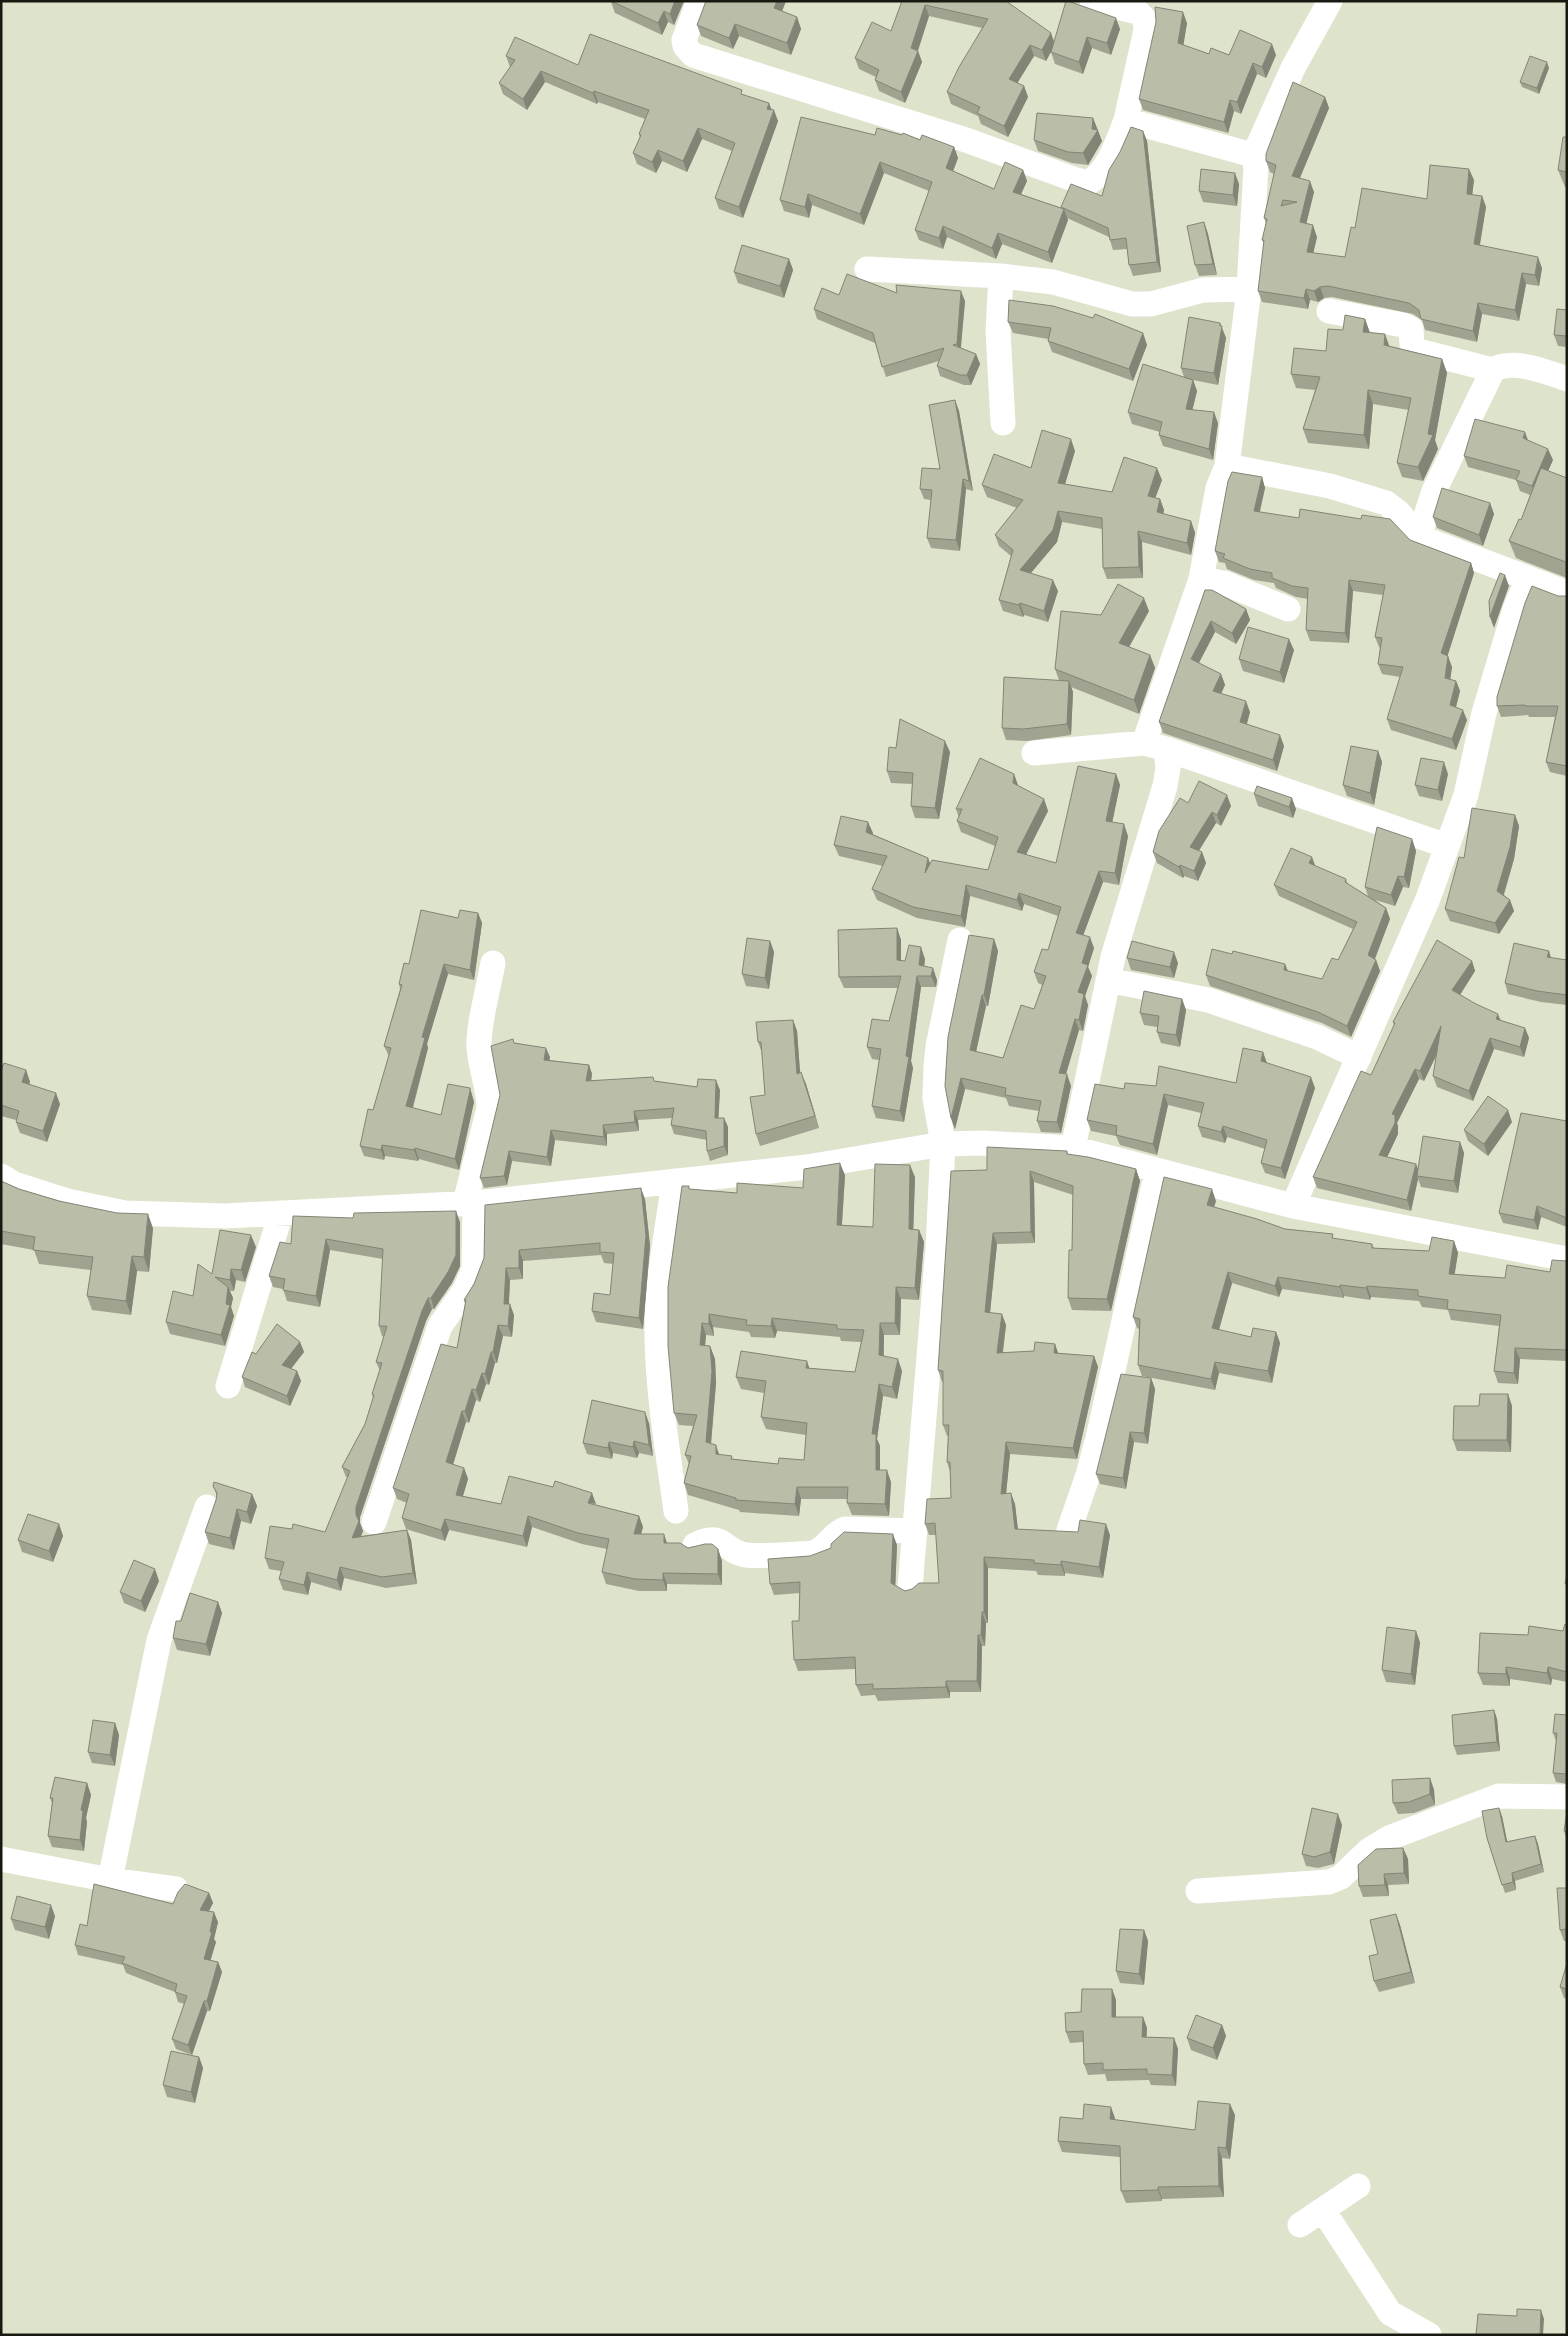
<svg xmlns="http://www.w3.org/2000/svg" width="1568" height="2336" font-family="Lato,sans-serif">
<style>
.lines{fill:none;stroke-linecap:round;stroke-linejoin:round}
.minor{stroke:#fff;stroke-width:25}
.wall{fill:#a0a390;fill-rule:evenodd}
.shaded-wall{fill:#828576}
.building{fill:#babea8;stroke:#828576;fill-rule:evenodd}
</style>
<rect width="100%" height="100%" fill="#dee3cc"/>
<g class="lines">
<path class="minor" d="M 699,1 L 684,40 L 685,46 L 693,55 L 966,140 L 1076,180 L 1088,183 C 1109,170 1117,143 1126,120 L 1249,154 L 1253,157 L 1256,167 L 1249,289 L 1227,466 L 1330,486 L 1386,503 L 1399,513 L 1419,537 L 1567,593
M 1092,1 L 1138,12 L 1145,20 L 1146,30 L 1126,120
M 1253,157 L 1293,68 L 1330,1
M 867,269 L 1001,276 L 1053,282 L 1132,304 L 1151,304 L 1203,290 L 1249,289
M 1001,276 L 998,331 L 1003,423
M 1329,311 L 1403,325 L 1411,329 L 1412,345 L 1415,350 L 1493,370
M 1419,537 L 1434,491 L 1493,370 C 1513,358 1547,372 1567,379
M 1201,579 L 1224,583 L 1288,609
M 1144,743 L 1201,579 L 1218,488 L 1227,466
M 1166,749 L 1447,846
M 1034,753 L 1144,743 L 1166,749 L 1168,768 L 1165,786 L 1113,957 L 1073,1148
M 1108,980 L 1208,1000 L 1317,1037 L 1359,1057
M 1,1176 L 14,1184 L 67,1201 L 125,1213 L 225,1216 L 475,1203 L 807,1167 L 943,1144 L 983,1143 L 1073,1148 L 1293,1206 L 1567,1259
M 674,1181 C 667,1233 656,1285 657,1337 C 658,1395 668,1453 676,1511
M 465,1203 L 489,1108 C 489,1087 480,1068 479,1047 C 478,1025 489,986 493,963
M 1293,1206 L 1427,901 L 1466,795 L 1484,713 L 1515,609 L 1528,578
M 228,1386 L 281,1213
M 374,1522 L 440,1326 L 465,1290 L 474,1269 L 475,1203
M 1069,1530 L 1088,1475 L 1099,1434 L 1157,1171
M 695,1545 C 725,1530 723,1552 746,1555 C 767,1557 792,1554 813,1553 C 828,1548 831,1534 845,1529 L 915,1531
M 910,1588 L 938,1247 L 943,1144 L 935,1098 L 936,1067 L 938,1046 L 960,940
M 1,1859 L 110,1880 L 176,1889
M 110,1880 L 159,1640 L 207,1507
M 1198,1891 L 1329,1882 L 1341,1877 L 1368,1851 L 1389,1838 L 1499,1796 L 1567,1797
M 1323,2210 L 1390,2313 L 1429,2335
M 1300,2225 L 1358,2186"/>
</g>
<path class="wall" d="M 684,1 L 674,25 L 668,22 L 662,35 L 615,13 L 611,2 Z
M 786,1 L 782,12 L 797,17 L 801,29 L 791,55 L 739,36 L 733,49 L 701,36 L 697,25 Z
M 902,1 L 1006,1 L 1054,41 L 1120,29 L 1111,55 L 1092,48 L 1083,74 L 1055,64 L 1051,52 L 1046,61 L 1034,56 L 1017,83 L 1024,86 L 1028,97 L 1008,137 L 981,124 L 978,116 L 951,104 L 947,92 L 982,28 L 929,16 L 918,51 L 922,62 L 905,103 L 879,91 L 875,80 L 876,77 L 859,69 L 855,58 L 891,31 Z
M 1187,23 L 1183,45 L 1209,54 L 1276,55 L 1266,78 L 1257,74 L 1241,114 L 1234,111 L 1228,133 L 1143,110 L 1139,99 Z
M 506,56 L 578,65 L 744,95 L 771,110 L 778,121 L 743,218 L 719,209 L 715,198 L 732,151 L 702,139 L 687,172 L 662,161 L 656,173 L 637,164 L 633,153 L 640,138 L 639,134 L 645,119 L 598,102 L 597,104 L 545,82 L 527,110 L 503,94 L 499,83 L 510,67 Z
M 1549,68 L 1539,94 L 1522,87 L 1520,82 Z
M 1325,97 L 1329,108 L 1300,178 L 1314,192 L 1306,224 L 1317,237 L 1313,253 L 1345,257 L 1355,228 L 1474,180 L 1472,195 L 1482,196 L 1486,207 L 1480,245 L 1542,268 L 1539,286 L 1526,284 L 1519,321 L 1482,314 L 1477,342 L 1425,330 L 1422,320 L 1413,314 L 1332,297 L 1324,298 L 1318,302 L 1310,300 L 1308,309 L 1262,302 L 1258,291 L 1264,244 L 1262,240 L 1266,223 L 1264,218 L 1274,174 L 1270,172 L 1266,161 Z
M 1093,118 L 1102,141 L 1088,165 L 1072,163 L 1038,151 L 1034,140 Z
M 1143,131 L 1147,141 L 1161,272 L 1133,276 L 1129,265 L 1127,249 L 1113,250 L 1109,237 L 1067,218 L 1068,220 L 1052,263 L 1002,244 L 996,259 L 947,237 L 943,249 L 919,240 L 915,230 L 929,191 L 884,173 L 864,225 L 812,205 L 809,218 L 784,211 L 780,200 L 875,135 L 902,135 L 920,140 L 954,147 L 958,158 L 953,171 L 994,189 L 1023,170 L 1027,181 L 1021,194 L 1062,209 L 1061,207 L 1102,196 Z
M 1567,137 L 1567,188 L 1565,187 L 1558,170 Z
M 1239,184 L 1237,206 L 1203,202 L 1199,191 Z
M 1204,222 L 1208,234 L 1217,275 L 1199,276 L 1195,265 Z
M 789,259 L 793,270 L 784,298 L 738,283 L 734,272 Z
M 897,293 L 965,301 L 961,348 L 976,354 L 980,364 L 971,385 L 964,385 L 940,376 L 937,366 L 939,361 L 886,377 L 875,343 L 817,319 L 814,309 L 839,295 Z
M 1567,310 L 1567,347 L 1558,346 L 1554,335 Z
M 1365,319 L 1370,333 L 1390,346 L 1442,359 L 1447,373 L 1435,440 L 1438,449 L 1423,481 L 1402,477 L 1397,463 L 1409,410 L 1373,404 L 1369,449 L 1308,443 L 1303,429 L 1315,390 L 1296,388 L 1291,374 L 1326,351 L 1343,330 Z
M 1008,322 L 1143,333 L 1147,345 L 1133,381 L 1052,352 L 1048,341 L 1048,339 L 1013,333 Z
M 1220,323 L 1226,338 L 1218,385 L 1193,380 L 1197,391 L 1192,410 L 1218,423 L 1213,460 L 1163,446 L 1159,435 L 1160,432 L 1132,424 L 1128,412 L 1184,377 L 1181,368 Z
M 955,400 L 959,411 L 973,491 L 966,489 L 960,551 L 931,548 L 927,538 L 931,500 L 924,499 L 920,489 L 940,469 Z
M 1528,440 L 1553,460 L 1548,471 L 1567,478 L 1567,578 L 1516,558 L 1509,541 L 1521,520 L 1530,495 L 1520,491 L 1516,480 L 1468,467 L 1464,456 Z
M 1075,451 L 1065,484 L 1112,492 L 1162,480 L 1155,498 L 1160,499 L 1164,510 L 1163,514 L 1191,521 L 1195,533 L 1191,555 L 1142,542 L 1143,578 L 1107,579 L 1103,568 L 1102,529 L 1062,522 L 1057,542 L 1031,573 L 1058,591 L 1048,622 L 1024,615 L 1023,617 L 1003,611 L 999,600 L 1011,556 L 999,546 L 995,535 L 1017,508 L 987,497 L 982,485 L 1031,468 Z
M 1262,477 L 1265,488 L 1260,512 L 1410,540 L 1471,563 L 1474,573 L 1447,656 L 1452,667 L 1450,679 L 1456,681 L 1460,691 L 1456,707 L 1467,720 L 1456,750 L 1391,730 L 1387,719 L 1400,677 L 1382,674 L 1378,664 L 1380,648 L 1379,647 L 1375,637 L 1383,595 L 1353,591 L 1349,643 L 1310,641 L 1306,630 L 1308,599 L 1296,597 L 1276,588 L 1274,583 L 1254,580 L 1227,569 L 1225,563 L 1219,562 L 1215,551 Z
M 1490,503 L 1494,514 L 1483,546 L 1437,528 L 1433,517 Z
M 1205,590 L 1246,609 L 1250,620 L 1236,644 L 1215,632 L 1199,663 L 1221,674 L 1225,685 L 1221,694 L 1250,712 L 1247,724 L 1284,746 L 1277,771 L 1163,733 L 1159,722 Z
M 1558,596 L 1567,596 L 1567,776 L 1550,772 L 1546,762 L 1555,717 L 1529,717 L 1528,715 L 1501,717 L 1497,706 Z
M 1149,611 L 1129,647 L 1150,655 L 1155,668 L 1139,714 L 1071,687 L 1073,692 L 1071,735 L 1027,741 L 1006,740 L 1002,728 L 1059,680 L 1055,669 L 1101,615 Z
M 1294,650 L 1284,683 L 1243,671 L 1239,659 Z
M 896,748 L 950,752 L 939,819 L 915,818 L 911,806 L 912,784 L 891,783 L 887,771 Z
M 1378,751 L 1382,762 L 1374,805 L 1347,796 L 1343,785 Z
M 1014,774 L 1018,786 L 1044,799 L 1048,811 L 1026,855 L 1056,863 L 1116,774 L 1120,785 L 1112,822 L 1128,836 L 1119,885 L 1103,882 L 1083,935 L 1094,948 L 1088,967 L 1092,976 L 1085,996 L 1088,1005 L 1083,1031 L 1079,1030 L 1066,1074 L 1071,1086 L 1061,1133 L 1041,1132 L 1037,1121 L 1039,1111 L 1009,1106 L 1006,1098 L 965,1089 L 955,1129 L 951,1118 L 994,939 L 998,951 L 988,1006 L 986,1006 L 976,1052 L 1003,1058 L 1034,1009 L 1042,985 L 1038,983 L 1034,972 L 1048,950 L 1058,916 L 1024,904 L 1022,911 L 970,896 L 965,927 L 917,918 L 877,900 L 872,889 L 883,866 L 839,856 L 834,845 L 873,833 L 872,834 L 928,858 L 930,864 L 988,870 L 995,846 L 961,832 L 957,821 L 959,818 L 956,809 Z
M 1448,774 L 1442,801 L 1419,796 L 1415,785 Z
M 1254,794 L 1296,809 L 1293,818 L 1258,806 Z
M 1188,803 L 1231,806 L 1221,826 L 1216,823 L 1199,851 L 1202,852 L 1206,863 L 1198,881 L 1184,876 L 1183,878 L 1157,863 L 1153,852 Z
M 1515,815 L 1519,826 L 1514,859 L 1504,895 L 1510,900 L 1514,911 L 1499,934 L 1450,921 L 1445,909 Z
M 1412,839 L 1416,851 L 1409,888 L 1403,887 L 1395,906 L 1375,900 L 1386,908 L 1390,919 L 1375,959 L 1376,960 L 1380,971 L 1351,1037 L 1322,1023 L 1210,986 L 1206,975 L 1232,954 L 1285,964 L 1288,971 L 1322,979 L 1338,960 L 1353,929 L 1279,896 L 1274,885 L 1315,866 L 1346,879 L 1348,884 L 1368,896 L 1365,887 Z
M 478,913 L 482,923 L 474,980 L 448,974 L 427,1044 L 428,1048 L 413,1108 L 441,1115 L 470,1088 L 474,1102 L 459,1170 L 419,1159 L 418,1161 L 385,1156 L 384,1160 L 364,1156 L 360,1146 L 373,1110 L 389,1056 L 384,1046 L 400,989 L 399,984 L 409,964 L 458,918 Z
M 897,928 L 901,940 L 901,961 L 905,961 L 925,959 L 924,966 L 937,980 L 936,987 L 921,987 L 911,1061 L 913,1068 L 904,1122 L 876,1118 L 872,1106 L 879,1060 L 872,1059 L 867,1047 L 889,1021 L 898,988 L 844,988 L 839,977 Z
M 770,941 L 774,952 L 769,989 L 746,986 L 742,974 Z
M 1549,951 L 1551,958 L 1567,960 L 1567,1005 L 1541,1002 L 1508,994 L 1505,983 Z
M 1127,958 L 1178,963 L 1174,978 L 1131,970 Z
M 1472,961 L 1475,971 L 1460,995 L 1500,1020 L 1525,1028 L 1529,1038 L 1524,1057 L 1494,1049 L 1473,1101 L 1437,1087 L 1433,1076 L 1437,1054 L 1424,1081 L 1419,1079 L 1397,1123 L 1398,1126 L 1398,1134 L 1387,1157 L 1416,1164 L 1418,1170 L 1460,1142 L 1464,1153 L 1458,1193 L 1421,1187 L 1418,1179 L 1411,1211 L 1317,1188 L 1313,1177 L 1371,1075 L 1394,1026 L 1393,1022 Z
M 1182,999 L 1186,1010 L 1180,1047 L 1161,1043 L 1157,1032 L 1157,1027 L 1144,1025 L 1140,1013 Z
M 793,1020 L 797,1031 L 800,1073 L 806,1084 L 819,1128 L 760,1146 L 756,1134 L 765,1095 L 762,1053 L 758,1042 Z
M 514,1043 L 550,1057 L 549,1060 L 589,1065 L 592,1074 L 591,1080 L 655,1081 L 720,1090 L 718,1118 L 724,1118 L 728,1127 L 728,1155 L 710,1161 L 707,1151 L 707,1140 L 674,1134 L 671,1125 L 672,1118 L 638,1120 L 639,1131 L 607,1134 L 607,1146 L 555,1140 L 551,1166 L 512,1161 L 507,1185 L 484,1188 L 480,1178 Z
M 1263,1052 L 1266,1063 L 1315,1088 L 1285,1179 L 1265,1173 L 1261,1163 L 1265,1149 L 1227,1137 L 1225,1143 L 1202,1137 L 1198,1126 L 1201,1113 L 1168,1105 L 1157,1155 L 1120,1145 L 1116,1136 L 1091,1131 L 1087,1120 L 1124,1089 L 1156,1086 L 1236,1083 Z
M 1,1070 L 26,1070 L 30,1082 L 29,1084 L 60,1104 L 47,1142 L 20,1133 L 16,1122 L 16,1120 L 1,1116 Z
M 1567,1121 L 1567,1227 L 1541,1217 L 1538,1230 L 1503,1223 L 1499,1213 Z
M 1512,1122 L 1488,1156 L 1468,1141 L 1464,1130 Z
M 1067,1151 L 1068,1154 L 1136,1169 L 1140,1181 L 1111,1311 L 1072,1310 L 1068,1298 L 1072,1250 L 1073,1195 L 1034,1182 L 1035,1243 L 997,1244 L 990,1312 L 1006,1325 L 1003,1353 L 1034,1351 L 1055,1344 L 1058,1353 L 1094,1356 L 1098,1367 L 1077,1459 L 1010,1454 L 1006,1493 L 1015,1504 L 1018,1529 L 1110,1535 L 1103,1578 L 1065,1573 L 1065,1576 L 1038,1575 L 1036,1571 L 988,1568 L 988,1623 L 986,1623 L 985,1646 L 982,1646 L 981,1692 L 950,1692 L 950,1698 L 878,1701 L 875,1695 L 861,1696 L 856,1685 L 855,1669 L 798,1671 L 794,1660 L 799,1621 L 800,1593 L 774,1595 L 770,1584 L 810,1556 L 897,1545 L 895,1586 L 905,1591 L 939,1583 L 936,1535 L 929,1535 L 925,1524 L 951,1498 L 950,1472 L 947,1462 L 948,1436 L 947,1436 L 943,1425 L 943,1382 L 942,1382 L 938,1370 L 987,1170 Z
M 845,1175 L 842,1225 L 873,1227 L 915,1177 L 913,1230 L 919,1230 L 924,1242 L 919,1300 L 901,1299 L 900,1335 L 884,1335 L 884,1356 L 902,1371 L 897,1399 L 883,1396 L 877,1439 L 880,1446 L 880,1470 L 891,1482 L 889,1516 L 852,1515 L 847,1503 L 848,1499 L 801,1499 L 799,1516 L 740,1512 L 739,1510 L 688,1495 L 684,1483 L 689,1464 L 685,1455 L 693,1426 L 679,1425 L 674,1413 L 690,1189 L 737,1193 L 803,1188 ZM 713,1327 L 749,1332 L 751,1337 L 775,1338 L 777,1331 L 840,1337 L 841,1341 L 861,1342 L 855,1372 L 809,1368 L 736,1377 L 741,1389 L 764,1393 L 761,1417 L 766,1429 L 806,1435 L 804,1460 L 778,1464 L 734,1459 L 719,1455 L 711,1444 L 716,1383 L 715,1359 L 710,1346 L 705,1346 L 706,1335 L 714,1336 Z
M 1,1181 L 19,1189 L 153,1228 L 149,1272 L 137,1271 L 131,1315 L 92,1310 L 87,1296 L 91,1270 L 39,1264 L 34,1250 L 1,1244 Z
M 645,1199 L 650,1246 L 643,1329 L 596,1322 L 592,1311 L 610,1295 L 613,1264 L 604,1263 L 601,1255 L 523,1261 L 523,1279 L 510,1280 L 509,1304 L 514,1315 L 512,1337 L 503,1336 L 497,1363 L 495,1363 L 489,1385 L 486,1384 L 480,1402 L 476,1400 L 469,1423 L 466,1422 L 453,1465 L 464,1468 L 468,1479 L 463,1496 L 501,1504 L 595,1505 L 639,1516 L 643,1527 L 641,1534 L 667,1543 L 688,1548 L 718,1549 L 722,1561 L 722,1585 L 667,1584 L 667,1591 L 639,1591 L 606,1584 L 602,1572 L 607,1549 L 582,1544 L 532,1527 L 527,1547 L 449,1530 L 445,1541 L 406,1529 L 402,1518 L 407,1503 L 397,1499 L 393,1488 L 457,1348 L 465,1304 L 464,1300 L 474,1284 L 484,1258 Z
M 1216,1201 L 1214,1207 L 1285,1229 L 1335,1239 L 1372,1244 L 1374,1248 L 1429,1251 L 1454,1241 L 1458,1253 L 1454,1274 L 1505,1278 L 1550,1272 L 1567,1261 L 1567,1361 L 1520,1359 L 1518,1384 L 1498,1383 L 1494,1371 L 1499,1326 L 1451,1320 L 1448,1310 L 1422,1307 L 1419,1301 L 1371,1297 L 1370,1300 L 1344,1296 L 1344,1298 L 1282,1289 L 1279,1297 L 1232,1283 L 1219,1330 L 1251,1337 L 1276,1332 L 1280,1343 L 1272,1383 L 1219,1373 L 1215,1390 L 1142,1376 L 1138,1365 L 1139,1329 L 1137,1328 L 1133,1317 Z
M 460,1222 L 460,1266 L 452,1283 L 434,1309 L 432,1309 L 426,1321 L 360,1517 L 360,1523 L 363,1531 L 361,1536 L 407,1530 L 411,1540 L 417,1584 L 386,1588 L 344,1578 L 341,1591 L 311,1582 L 308,1595 L 283,1590 L 279,1579 L 281,1571 L 269,1569 L 265,1558 L 292,1529 L 325,1532 L 348,1478 L 346,1477 L 342,1467 L 365,1424 L 373,1398 L 372,1394 L 380,1371 L 376,1362 L 384,1337 L 382,1336 L 379,1326 L 383,1259 L 330,1250 L 320,1307 L 287,1301 L 283,1289 L 273,1287 L 269,1276 L 291,1244 Z
M 256,1247 L 245,1282 L 236,1280 L 234,1291 L 230,1291 L 233,1298 L 231,1307 L 234,1316 L 225,1346 L 170,1334 L 166,1322 L 193,1296 L 212,1274 Z
M 300,1342 L 304,1352 L 291,1369 L 297,1371 L 301,1381 L 290,1406 L 245,1387 L 242,1377 L 256,1354 Z
M 1151,1378 L 1155,1389 L 1148,1444 L 1134,1442 L 1126,1489 L 1100,1484 L 1096,1474 Z
M 1508,1394 L 1512,1406 L 1511,1452 L 1457,1451 L 1453,1440 L 1479,1406 Z
M 649,1423 L 653,1456 L 639,1453 L 637,1458 L 613,1453 L 612,1459 L 587,1454 L 583,1443 Z
M 213,1486 L 252,1494 L 257,1506 L 251,1524 L 241,1521 L 234,1550 L 209,1544 L 205,1532 L 216,1500 L 217,1496 Z
M 59,1524 L 63,1536 L 53,1562 L 22,1552 L 18,1540 Z
M 159,1581 L 145,1612 L 124,1603 L 120,1592 Z
M 218,1602 L 222,1613 L 210,1656 L 177,1650 L 173,1638 L 181,1621 Z
M 1567,1625 L 1567,1682 L 1552,1679 L 1551,1685 L 1510,1679 L 1510,1686 L 1483,1685 L 1478,1673 L 1528,1635 L 1563,1631 Z
M 1420,1642 L 1415,1685 L 1386,1682 L 1382,1670 Z
M 1494,1710 L 1497,1719 L 1500,1751 L 1457,1755 L 1454,1746 Z
M 1567,1715 L 1567,1784 L 1556,1782 L 1553,1773 L 1556,1741 L 1553,1733 Z
M 115,1723 L 119,1735 L 115,1766 L 92,1763 L 88,1752 Z
M 1430,1778 L 1434,1790 L 1435,1805 L 1414,1813 L 1398,1814 L 1393,1803 Z
M 87,1783 L 91,1795 L 86,1818 L 87,1822 L 84,1851 L 52,1847 L 48,1836 L 52,1803 L 50,1798 Z
M 1567,1812 L 1567,1840 L 1564,1831 Z
M 1502,1816 L 1507,1842 L 1535,1836 L 1538,1844 L 1544,1872 L 1515,1881 L 1516,1890 L 1505,1893 L 1487,1838 Z
M 1342,1825 L 1334,1864 L 1318,1868 L 1306,1866 L 1302,1854 Z
M 1403,1848 L 1408,1859 L 1409,1884 L 1388,1885 L 1389,1896 L 1363,1897 L 1359,1886 Z
M 1567,1888 L 1567,1941 L 1564,1941 L 1560,1930 Z
M 209,1893 L 213,1903 L 209,1911 L 218,1922 L 214,1939 L 216,1942 L 210,1960 L 218,1962 L 222,1972 L 210,2011 L 207,2011 L 192,2055 L 176,2049 L 172,2039 L 184,2004 L 178,2002 L 175,1992 L 126,1973 L 123,1965 L 78,1955 L 75,1945 L 173,1904 Z
M 1396,1914 L 1400,1925 L 1415,1983 L 1379,1992 L 1374,1981 L 1378,1954 Z
M 55,1916 L 49,1939 L 15,1930 L 11,1919 Z
M 1144,1930 L 1148,1941 L 1144,1985 L 1120,1983 L 1116,1971 Z
M 1567,1963 L 1567,1999 L 1564,1998 L 1560,1987 Z
M 1112,1989 L 1116,2000 L 1116,2017 L 1143,2017 L 1147,2028 L 1146,2037 L 1174,2038 L 1178,2049 L 1176,2086 L 1151,2085 L 1149,2080 L 1107,2081 L 1105,2074 L 1088,2075 L 1084,2064 L 1083,2042 L 1070,2043 L 1066,2032 L 1081,2012 Z
M 1222,2025 L 1226,2036 L 1217,2060 L 1191,2050 L 1187,2038 Z
M 199,2057 L 203,2068 L 195,2103 L 167,2097 L 163,2085 Z
M 1235,2115 L 1230,2159 L 1222,2158 L 1224,2197 L 1162,2199 L 1162,2201 L 1126,2203 L 1121,2191 L 1120,2157 L 1062,2152 L 1058,2141 L 1083,2119 L 1115,2118 L 1115,2120 L 1195,2130 Z"/>
<path class="shaded-wall" d="M 675,1 L 684,1 L 674,25 L 670,14 Z
M 777,1 L 786,1 L 778,20 L 774,8 Z
M 925,5 L 929,16 L 915,59 L 911,48 Z
M 664,11 L 668,22 L 662,35 L 658,23 Z
M 1183,12 L 1187,23 L 1182,54 L 1178,43 Z
M 797,17 L 801,29 L 791,55 L 787,43 Z
M 1116,18 L 1120,29 L 1111,55 L 1107,43 Z
M 735,24 L 739,36 L 733,49 L 729,38 Z
M 1051,33 L 1055,44 L 1046,61 L 1042,50 Z
M 1087,37 L 1092,48 L 1083,74 L 1079,62 Z
M 1272,44 L 1276,55 L 1266,78 L 1262,67 Z
M 1030,45 L 1034,56 L 1013,90 L 1009,79 Z
M 918,51 L 922,62 L 905,103 L 901,92 Z
M 1547,62 L 1549,68 L 1539,94 L 1537,88 Z
M 1253,63 L 1257,74 L 1241,114 L 1237,102 Z
M 541,71 L 545,82 L 527,110 L 523,99 Z
M 1024,86 L 1028,97 L 1008,137 L 1004,126 Z
M 594,91 L 598,102 L 597,104 L 593,93 Z
M 1325,97 L 1329,108 L 1296,187 L 1292,176 Z
M 1230,100 L 1234,111 L 1228,133 L 1224,122 Z
M 769,103 L 773,113 L 774,110 L 778,121 L 743,218 L 739,207 Z
M 1093,118 L 1102,141 L 1088,165 L 1083,153 L 1092,129 Z
M 698,128 L 702,139 L 687,172 L 683,161 Z
M 1143,131 L 1147,141 L 1161,272 L 1157,262 Z
M 954,147 L 958,158 L 950,179 L 946,168 Z
M 658,150 L 662,161 L 656,173 L 652,162 Z
M 880,162 L 884,173 L 864,225 L 860,214 Z
M 1469,169 L 1474,180 L 1471,205 L 1467,194 Z
M 1023,170 L 1027,181 L 1017,203 L 1013,192 Z
M 1235,173 L 1239,184 L 1237,206 L 1233,195 Z
M 1310,181 L 1314,192 L 1304,233 L 1300,222 Z
M 808,194 L 812,205 L 809,218 L 805,207 Z
M 1482,196 L 1486,207 L 1478,255 L 1474,244 Z
M 1064,209 L 1068,220 L 1052,263 L 1048,252 Z
M 1204,222 L 1208,234 L 1217,275 L 1213,264 Z
M 1313,225 L 1317,237 L 1311,263 L 1307,252 Z
M 943,226 L 947,237 L 943,249 L 939,238 Z
M 998,233 L 1002,244 L 996,259 L 992,248 Z
M 1538,257 L 1542,268 L 1539,286 L 1535,275 Z
M 789,259 L 793,270 L 784,298 L 780,286 Z
M 1522,273 L 1526,284 L 1519,321 L 1515,310 Z
M 1320,287 L 1324,298 L 1318,302 L 1314,291 Z
M 1306,289 L 1310,300 L 1308,309 L 1304,298 Z
M 961,291 L 965,301 L 960,354 L 957,344 Z
M 1478,303 L 1482,314 L 1477,342 L 1473,331 Z
M 1365,319 L 1370,333 L 1363,332 Z
M 1220,323 L 1226,338 L 1218,385 L 1214,373 Z
M 1143,333 L 1147,345 L 1133,381 L 1129,369 Z
M 1385,334 L 1390,348 L 1384,345 Z
M 976,354 L 980,364 L 971,385 L 967,375 Z
M 1442,359 L 1447,373 L 1435,440 L 1438,449 L 1423,481 L 1418,467 Z
M 1193,380 L 1197,391 L 1190,420 L 1186,409 Z
M 1368,390 L 1373,404 L 1369,449 L 1364,435 Z
M 955,400 L 959,411 L 973,491 L 969,481 Z
M 1214,412 L 1218,423 L 1213,460 L 1209,449 Z
M 1525,432 L 1529,443 L 1523,438 Z
M 1071,439 L 1075,451 L 1062,494 L 1058,483 Z
M 1548,449 L 1553,460 L 1536,498 L 1532,486 Z
M 1157,468 L 1162,480 L 1152,507 L 1148,496 Z
M 1262,477 L 1265,488 L 1257,522 L 1254,511 Z
M 963,479 L 966,489 L 960,551 L 956,540 Z
M 1160,499 L 1164,510 L 1161,524 L 1157,512 Z
M 1490,503 L 1494,514 L 1483,546 L 1479,535 Z
M 1058,511 L 1062,522 L 1057,542 L 1024,581 L 1020,570 Z
M 1191,521 L 1195,533 L 1191,555 L 1187,543 Z
M 1138,531 L 1142,542 L 1143,578 L 1139,567 Z
M 1471,563 L 1474,573 L 1445,664 L 1441,653 Z
M 1505,575 L 1509,586 L 1494,628 L 1490,617 Z
M 1053,580 L 1058,591 L 1048,622 L 1044,611 Z
M 1349,580 L 1353,591 L 1349,643 L 1345,633 Z
M 1144,598 L 1149,611 L 1124,656 L 1119,643 Z
M 1020,603 L 1024,615 L 1023,617 L 1019,605 Z
M 1246,609 L 1250,620 L 1236,644 L 1232,633 Z
M 1211,621 L 1215,632 L 1195,670 L 1191,659 Z
M 1289,639 L 1294,650 L 1284,683 L 1280,672 Z
M 1150,655 L 1155,668 L 1139,714 L 1134,700 Z
M 1448,656 L 1452,667 L 1449,689 L 1445,678 Z
M 1221,674 L 1225,685 L 1217,702 L 1213,691 Z
M 1069,681 L 1073,692 L 1071,735 L 1067,724 Z
M 1456,681 L 1460,691 L 1454,715 L 1450,705 Z
M 1246,701 L 1250,712 L 1244,733 L 1240,722 Z
M 1463,710 L 1467,720 L 1456,750 L 1452,739 Z
M 1280,735 L 1284,746 L 1277,771 L 1273,760 Z
M 945,741 L 950,752 L 939,819 L 935,808 Z
M 1378,751 L 1382,762 L 1374,805 L 1370,793 Z
M 1444,762 L 1448,774 L 1442,801 L 1438,790 Z
M 1014,774 L 1018,785 L 1017,795 L 1013,783 Z
M 1116,774 L 1120,785 L 1110,833 L 1106,821 Z
M 1227,795 L 1231,806 L 1221,826 L 1217,815 Z
M 1292,798 L 1296,809 L 1293,818 L 1289,807 Z
M 1044,799 L 1048,811 L 1021,864 L 1017,852 Z
M 1212,812 L 1216,823 L 1194,858 L 1190,847 Z
M 1515,815 L 1519,826 L 1514,859 L 1501,903 L 1497,891 Z
M 868,822 L 873,833 L 870,843 L 866,832 Z
M 1124,824 L 1128,836 L 1119,885 L 1115,873 Z
M 1412,839 L 1416,851 L 1409,888 L 1404,877 Z
M 1202,852 L 1206,863 L 1198,881 L 1194,871 Z
M 1312,857 L 1316,868 L 1309,863 Z
M 928,858 L 932,869 L 925,873 Z
M 1180,865 L 1184,876 L 1183,878 L 1179,867 Z
M 1099,871 L 1103,882 L 1080,944 L 1076,933 Z
M 1398,876 L 1403,887 L 1395,906 L 1391,895 Z
M 966,885 L 970,896 L 965,927 L 961,916 Z
M 1019,893 L 1024,904 L 1022,911 L 1017,900 Z
M 1510,900 L 1514,911 L 1499,934 L 1495,923 Z
M 1386,908 L 1390,919 L 1372,966 L 1368,955 Z
M 478,913 L 482,923 L 474,980 L 470,970 Z
M 897,928 L 901,940 L 901,971 L 897,960 Z
M 1090,937 L 1094,948 L 1088,967 L 1092,976 L 1085,996 L 1088,1005 L 1083,1031 L 1079,1020 L 1078,992 L 1082,963 Z
M 994,939 L 998,951 L 988,1006 L 984,995 Z
M 770,941 L 774,952 L 769,989 L 765,978 Z
M 921,947 L 925,959 L 923,976 L 919,965 Z
M 1549,951 L 1552,962 L 1547,957 Z
M 1174,952 L 1178,963 L 1174,978 L 1170,967 Z
M 1376,960 L 1380,971 L 1351,1037 L 1347,1026 Z
M 1472,961 L 1475,971 L 1456,1001 L 1452,990 Z
M 444,964 L 448,974 L 427,1044 L 428,1048 L 410,1117 L 406,1106 L 422,1037 Z
M 1285,964 L 1289,975 L 1284,970 Z
M 933,968 L 937,980 L 936,987 L 931,976 Z
M 917,976 L 921,987 L 911,1061 L 913,1068 L 904,1122 L 900,1111 L 906,1056 Z
M 982,995 L 986,1006 L 974,1061 L 970,1050 Z
M 1182,999 L 1186,1010 L 1180,1047 L 1176,1035 Z
M 1498,1014 L 1502,1024 L 1496,1019 Z
M 1075,1019 L 1079,1030 L 1063,1084 L 1059,1073 Z
M 793,1020 L 797,1031 L 801,1085 L 797,1074 Z
M 1441,1026 L 1445,1037 L 1424,1081 L 1420,1071 Z
M 1525,1028 L 1529,1038 L 1524,1057 L 1520,1047 Z
M 1490,1038 L 1494,1049 L 1473,1101 L 1469,1091 Z
M 546,1048 L 550,1057 L 548,1069 L 544,1060 Z
M 1263,1052 L 1267,1063 L 1261,1061 Z
M 589,1065 L 592,1074 L 590,1090 L 586,1081 Z
M 1415,1069 L 1419,1079 L 1397,1123 L 1398,1126 L 1398,1134 L 1383,1166 L 1379,1155 L 1392,1114 Z
M 26,1070 L 30,1082 L 26,1093 L 22,1082 Z
M 801,1072 L 806,1084 L 819,1128 L 815,1116 Z
M 1067,1074 L 1071,1086 L 1061,1133 L 1057,1122 Z
M 1311,1077 L 1315,1088 L 1285,1179 L 1281,1168 Z
M 961,1078 L 965,1089 L 955,1129 L 951,1118 Z
M 716,1080 L 720,1090 L 718,1127 L 715,1118 Z
M 470,1088 L 474,1102 L 459,1170 L 455,1159 Z
M 56,1093 L 60,1104 L 47,1142 L 43,1131 Z
M 1164,1094 L 1168,1105 L 1157,1155 L 1153,1144 Z
M 1508,1110 L 1512,1122 L 1488,1156 L 1484,1144 Z
M 634,1111 L 638,1120 L 639,1131 L 635,1122 Z
M 724,1118 L 728,1127 L 728,1155 L 724,1146 Z
M 603,1125 L 607,1134 L 607,1146 L 604,1137 Z
M 1223,1126 L 1227,1137 L 1225,1143 L 1221,1132 Z
M 551,1130 L 555,1140 L 551,1166 L 547,1157 Z
M 1460,1142 L 1464,1153 L 1458,1193 L 1454,1181 Z
M 382,1145 L 385,1156 L 384,1160 L 381,1150 Z
M 415,1148 L 419,1159 L 418,1161 L 414,1150 Z
M 509,1151 L 512,1161 L 507,1185 L 504,1176 Z
M 840,1163 L 845,1175 L 841,1237 L 837,1225 Z
M 1416,1164 L 1420,1174 L 1417,1176 L 1418,1179 L 1411,1211 L 1407,1200 Z
M 910,1165 L 915,1177 L 913,1241 L 909,1229 Z
M 1136,1169 L 1140,1181 L 1111,1311 L 1107,1299 Z
M 1030,1171 L 1034,1182 L 1035,1243 L 1031,1232 Z
M 641,1188 L 645,1199 L 650,1246 L 643,1329 L 639,1318 Z
M 1212,1189 L 1216,1201 L 1211,1216 L 1207,1205 Z
M 1537,1206 L 1541,1217 L 1538,1230 L 1534,1220 Z
M 456,1211 L 460,1222 L 460,1266 L 452,1283 L 434,1309 L 431,1298 Z
M 148,1214 L 153,1228 L 149,1272 L 144,1257 Z
M 919,1230 L 924,1242 L 919,1300 L 915,1288 Z
M 993,1233 L 997,1244 L 989,1323 L 985,1312 Z
M 251,1235 L 256,1247 L 245,1282 L 241,1270 Z
M 326,1239 L 330,1250 L 320,1307 L 316,1296 Z
M 1454,1241 L 1458,1253 L 1453,1285 L 1449,1274 Z
M 519,1250 L 523,1261 L 523,1279 L 519,1268 Z
M 132,1256 L 137,1271 L 131,1315 L 126,1301 Z
M 506,1268 L 510,1280 L 508,1315 L 504,1304 Z
M 231,1269 L 236,1280 L 234,1291 L 230,1280 Z
M 1228,1272 L 1232,1283 L 1216,1340 L 1212,1328 Z
M 1278,1277 L 1282,1289 L 1279,1297 L 1275,1286 Z
M 1340,1285 L 1344,1296 L 1344,1298 L 1340,1287 Z
M 1367,1286 L 1371,1297 L 1370,1300 L 1366,1288 Z
M 228,1287 L 233,1298 L 231,1307 L 234,1316 L 225,1346 L 221,1335 Z
M 896,1287 L 901,1299 L 900,1335 L 895,1323 Z
M 428,1298 L 432,1309 L 426,1321 L 360,1517 L 360,1523 L 363,1531 L 356,1549 L 352,1538 L 356,1515 L 356,1507 L 422,1311 Z
M 510,1304 L 514,1315 L 512,1337 L 508,1326 Z
M 709,1314 L 713,1327 L 714,1336 L 709,1324 Z
M 1002,1314 L 1006,1325 L 1001,1364 L 997,1353 Z
M 772,1318 L 777,1331 L 775,1338 L 771,1326 Z
M 702,1323 L 706,1335 L 704,1357 L 700,1345 Z
M 880,1323 L 884,1335 L 883,1368 L 879,1355 Z
M 498,1325 L 503,1336 L 497,1363 L 493,1352 Z
M 1276,1332 L 1280,1343 L 1272,1383 L 1268,1371 Z
M 300,1342 L 304,1352 L 286,1375 L 282,1365 Z
M 1055,1344 L 1059,1356 L 1054,1353 Z
M 710,1346 L 715,1359 L 716,1383 L 710,1455 L 706,1442 Z
M 1515,1348 L 1520,1359 L 1518,1384 L 1514,1373 Z
M 491,1352 L 495,1363 L 489,1385 L 485,1374 Z
M 1094,1356 L 1098,1367 L 1077,1459 L 1073,1448 Z
M 898,1359 L 902,1371 L 897,1399 L 892,1387 Z
M 807,1361 L 811,1373 L 806,1368 Z
M 1215,1362 L 1219,1373 L 1215,1390 L 1211,1379 Z
M 297,1371 L 301,1381 L 290,1406 L 287,1396 Z
M 482,1373 L 486,1384 L 480,1402 L 476,1390 Z
M 1151,1378 L 1155,1389 L 1148,1444 L 1144,1433 Z
M 879,1384 L 883,1396 L 877,1439 L 880,1446 L 880,1482 L 876,1470 L 872,1434 Z
M 472,1389 L 476,1400 L 469,1423 L 465,1411 Z
M 1508,1394 L 1512,1406 L 1511,1452 L 1507,1440 Z
M 462,1411 L 466,1422 L 450,1474 L 446,1462 Z
M 645,1412 L 649,1423 L 653,1456 L 649,1445 Z
M 1130,1432 L 1134,1442 L 1126,1489 L 1123,1478 Z
M 634,1441 L 639,1453 L 637,1458 L 633,1447 Z
M 609,1442 L 613,1453 L 612,1459 L 608,1448 Z
M 1006,1442 L 1010,1454 L 1005,1505 L 1001,1494 Z
M 716,1445 L 720,1457 L 716,1454 Z
M 464,1468 L 468,1479 L 460,1506 L 456,1495 Z
M 887,1470 L 891,1482 L 889,1516 L 885,1504 Z
M 797,1487 L 801,1499 L 799,1516 L 795,1504 Z
M 592,1493 L 596,1504 L 588,1503 Z
M 1011,1493 L 1015,1504 L 1019,1540 L 1015,1529 Z
M 252,1494 L 257,1506 L 251,1524 L 247,1512 Z
M 237,1509 L 241,1521 L 234,1550 L 230,1538 Z
M 528,1516 L 532,1527 L 527,1547 L 523,1536 Z
M 639,1516 L 643,1527 L 638,1545 L 634,1534 Z
M 445,1519 L 449,1530 L 445,1541 L 441,1530 Z
M 59,1524 L 63,1536 L 53,1562 L 49,1551 Z
M 1106,1524 L 1110,1535 L 1103,1578 L 1099,1567 Z
M 407,1530 L 411,1540 L 417,1584 L 413,1573 Z
M 664,1534 L 668,1546 L 664,1543 Z
M 893,1534 L 897,1545 L 895,1594 L 891,1583 Z
M 718,1549 L 722,1561 L 722,1585 L 718,1574 Z
M 984,1557 L 988,1568 L 988,1623 L 984,1612 Z
M 1061,1561 L 1065,1573 L 1065,1576 L 1061,1565 Z
M 340,1567 L 344,1578 L 341,1591 L 337,1580 Z
M 155,1569 L 159,1581 L 145,1612 L 141,1601 Z
M 307,1572 L 311,1582 L 308,1595 L 304,1585 Z
M 663,1573 L 667,1584 L 667,1591 L 663,1580 Z
M 218,1602 L 222,1613 L 210,1656 L 206,1644 Z
M 982,1612 L 986,1623 L 985,1646 L 981,1635 Z
M 1416,1631 L 1420,1642 L 1415,1685 L 1411,1674 Z
M 978,1635 L 982,1646 L 981,1692 L 977,1681 Z
M 1506,1667 L 1510,1679 L 1510,1686 L 1506,1674 Z
M 1548,1667 L 1552,1679 L 1551,1685 L 1547,1673 Z
M 946,1681 L 950,1692 L 950,1698 L 946,1687 Z
M 1494,1710 L 1497,1719 L 1500,1751 L 1497,1742 Z
M 115,1723 L 119,1735 L 115,1766 L 110,1755 Z
M 1430,1778 L 1434,1790 L 1435,1805 L 1430,1794 Z
M 87,1783 L 91,1795 L 86,1818 L 87,1822 L 84,1851 L 80,1840 L 81,1810 Z
M 1499,1808 L 1502,1816 L 1509,1850 L 1506,1842 Z
M 1338,1814 L 1342,1825 L 1334,1864 L 1330,1852 Z
M 1535,1836 L 1538,1844 L 1544,1872 L 1541,1864 Z
M 1403,1848 L 1408,1859 L 1409,1884 L 1404,1873 Z
M 1512,1873 L 1515,1881 L 1516,1890 L 1513,1882 Z
M 1384,1874 L 1388,1885 L 1389,1896 L 1385,1885 Z
M 209,1893 L 213,1903 L 204,1920 L 200,1910 Z
M 51,1905 L 55,1916 L 49,1939 L 45,1927 Z
M 214,1912 L 218,1922 L 214,1939 L 216,1942 L 208,1969 L 204,1959 Z
M 1396,1914 L 1400,1925 L 1415,1983 L 1411,1972 Z
M 1144,1930 L 1148,1941 L 1144,1985 L 1139,1974 Z
M 218,1962 L 222,1972 L 210,2011 L 207,2001 Z
M 1112,1989 L 1116,2000 L 1116,2028 L 1112,2017 Z
M 204,2001 L 207,2011 L 192,2055 L 188,2045 Z
M 1143,2017 L 1147,2028 L 1146,2048 L 1142,2037 Z
M 1222,2025 L 1226,2036 L 1217,2060 L 1213,2048 Z
M 1174,2038 L 1178,2049 L 1176,2086 L 1172,2075 Z
M 199,2057 L 203,2068 L 195,2103 L 191,2092 Z
M 1230,2104 L 1235,2115 L 1230,2159 L 1226,2148 Z
M 1111,2107 L 1115,2118 L 1114,2130 L 1110,2119 Z
M 1218,2147 L 1222,2158 L 1224,2197 L 1219,2186 Z
M 1158,2187 L 1162,2199 L 1162,2201 L 1158,2190 Z
M 1541,2310 L 1544,2319 L 1543,2335 L 1540,2335 Z"/>
<path class="building" d="M 611,1 L 675,1 L 670,14 L 664,11 L 658,23 Z
M 706,1 L 777,1 L 774,8 L 797,17 L 787,43 L 735,24 L 729,38 L 697,25 Z
M 902,1 L 1006,1 L 1051,33 L 1042,50 L 1030,45 L 1009,79 L 1024,86 L 1004,126 L 977,113 L 980,107 L 947,92 L 959,67 L 988,19 L 925,5 L 911,48 L 918,51 L 901,92 L 875,80 L 879,70 L 855,58 L 872,22 L 891,31 Z
M 1066,1 L 1068,1 L 1116,18 L 1107,43 L 1087,37 L 1079,62 L 1051,52 Z
M 1155,7 L 1183,12 L 1178,43 L 1209,54 L 1211,48 L 1229,55 L 1240,30 L 1272,44 L 1262,67 L 1253,63 L 1237,102 L 1230,100 L 1224,122 L 1139,99 L 1156,22 Z
M 590,34 L 742,90 L 741,94 L 769,103 L 767,109 L 774,110 L 739,207 L 715,198 L 735,143 L 698,128 L 683,161 L 658,150 L 652,162 L 633,153 L 641,135 L 639,134 L 649,110 L 594,91 L 593,93 L 541,71 L 523,99 L 499,83 L 515,60 L 506,56 L 515,37 L 578,65 Z
M 1530,56 L 1547,62 L 1537,88 L 1520,82 Z
M 1293,82 L 1325,97 L 1292,176 L 1310,181 L 1300,222 L 1313,225 L 1307,252 L 1345,257 L 1351,227 L 1355,228 L 1362,188 L 1427,199 L 1430,165 L 1469,169 L 1467,194 L 1482,196 L 1474,244 L 1538,257 L 1535,275 L 1522,273 L 1515,310 L 1478,303 L 1473,331 L 1421,319 L 1419,310 L 1409,303 L 1328,286 L 1320,287 L 1314,291 L 1306,289 L 1304,298 L 1258,291 L 1264,240 L 1262,240 L 1267,219 L 1264,218 L 1276,165 L 1266,161 L 1266,154 ZM 1283,200 L 1297,202 L 1281,206 Z
M 1037,113 L 1093,118 L 1092,129 L 1098,130 L 1083,153 L 1068,152 L 1034,140 Z
M 801,117 L 875,135 L 877,128 L 902,135 L 903,133 L 920,140 L 922,135 L 954,147 L 946,168 L 994,189 L 1005,162 L 1023,170 L 1013,192 L 1064,209 L 1048,252 L 998,233 L 992,248 L 943,226 L 939,238 L 915,230 L 932,182 L 880,162 L 860,214 L 808,194 L 805,207 L 780,200 Z
M 1131,127 L 1143,131 L 1157,262 L 1129,265 L 1126,238 L 1110,240 L 1108,228 L 1061,207 L 1071,184 L 1102,196 L 1109,170 L 1120,152 Z
M 1563,137 L 1567,137 L 1567,172 L 1558,170 Z
M 1201,169 L 1235,173 L 1233,195 L 1199,191 Z
M 1204,222 L 1213,264 L 1195,265 L 1187,226 Z
M 742,245 L 789,259 L 780,286 L 734,272 Z
M 847,274 L 897,293 L 896,285 L 961,291 L 957,344 L 953,345 L 976,354 L 967,375 L 960,375 L 937,366 L 944,348 L 882,367 L 873,333 L 814,309 L 822,288 L 839,295 Z
M 1009,300 L 1053,306 L 1093,318 L 1095,314 L 1143,333 L 1129,369 L 1048,341 L 1051,328 L 1008,322 Z
M 1557,309 L 1567,310 L 1567,336 L 1554,335 Z
M 1345,315 L 1365,319 L 1363,332 L 1385,334 L 1384,345 L 1442,359 L 1428,434 L 1433,435 L 1418,467 L 1397,463 L 1411,398 L 1368,390 L 1364,435 L 1303,429 L 1320,377 L 1291,374 L 1294,348 L 1326,351 L 1328,329 L 1343,330 Z
M 1189,317 L 1220,323 L 1220,326 L 1222,326 L 1214,373 L 1181,368 Z
M 1143,364 L 1193,380 L 1186,409 L 1214,412 L 1209,449 L 1159,435 L 1162,422 L 1128,412 Z
M 955,400 L 969,481 L 963,479 L 956,540 L 927,538 L 932,490 L 920,489 L 922,468 L 940,469 L 929,405 Z
M 1475,419 L 1525,432 L 1523,438 L 1548,449 L 1532,486 L 1516,480 L 1520,471 L 1464,456 Z
M 1042,430 L 1071,439 L 1058,483 L 1112,492 L 1124,457 L 1157,468 L 1148,496 L 1160,499 L 1157,512 L 1191,521 L 1187,543 L 1138,531 L 1139,567 L 1103,568 L 1102,518 L 1058,511 L 1053,530 L 1020,570 L 1053,580 L 1044,611 L 1020,603 L 1019,605 L 999,600 L 1013,550 L 995,535 L 1023,500 L 982,485 L 994,454 L 1031,468 Z
M 1541,468 L 1567,478 L 1567,563 L 1566,562 L 1509,541 L 1519,519 L 1521,520 Z
M 1232,472 L 1262,477 L 1254,511 L 1299,518 L 1300,509 L 1361,519 L 1362,515 L 1390,519 L 1410,540 L 1471,563 L 1441,653 L 1448,656 L 1445,678 L 1456,681 L 1450,705 L 1463,710 L 1452,739 L 1387,719 L 1403,667 L 1378,664 L 1382,638 L 1375,637 L 1385,585 L 1349,580 L 1345,633 L 1306,630 L 1308,588 L 1292,586 L 1272,578 L 1272,573 L 1250,569 L 1223,558 L 1225,554 L 1215,551 L 1228,481 Z
M 1442,488 L 1490,503 L 1479,535 L 1433,517 Z
M 1500,573 L 1505,575 L 1490,617 L 1489,601 Z
M 1118,584 L 1144,598 L 1119,643 L 1150,655 L 1134,700 L 1055,669 L 1061,611 L 1101,615 Z
M 1532,586 L 1558,596 L 1567,596 L 1567,766 L 1546,762 L 1558,706 L 1525,706 L 1525,705 L 1497,706 L 1497,697 L 1525,603 Z
M 1205,590 L 1212,590 L 1246,609 L 1232,633 L 1211,621 L 1191,659 L 1221,674 L 1213,691 L 1246,701 L 1240,722 L 1280,735 L 1273,760 L 1159,722 Z
M 1248,627 L 1289,639 L 1280,672 L 1239,659 Z
M 1004,677 L 1069,681 L 1067,724 L 1023,729 L 1002,728 Z
M 900,719 L 945,741 L 935,808 L 911,806 L 913,773 L 887,771 L 889,747 L 896,748 Z
M 1351,746 L 1378,751 L 1370,793 L 1343,785 Z
M 980,758 L 1014,774 L 1013,783 L 1044,799 L 1017,852 L 1056,863 L 1078,766 L 1116,774 L 1106,821 L 1124,824 L 1115,873 L 1099,871 L 1076,933 L 1090,937 L 1082,963 L 1088,965 L 1078,992 L 1084,994 L 1079,1020 L 1075,1019 L 1059,1073 L 1067,1074 L 1057,1122 L 1037,1121 L 1041,1101 L 1005,1095 L 1006,1088 L 961,1078 L 951,1118 L 945,1086 L 948,1037 L 969,935 L 994,939 L 984,995 L 982,995 L 970,1050 L 1003,1058 L 1021,1005 L 1034,1009 L 1046,976 L 1034,972 L 1042,949 L 1048,950 L 1061,907 L 1019,893 L 1017,900 L 966,885 L 961,916 L 913,907 L 872,889 L 887,856 L 834,845 L 841,816 L 868,822 L 866,832 L 928,858 L 925,873 L 932,860 L 988,870 L 998,837 L 957,821 L 962,809 L 956,809 Z
M 1421,758 L 1444,762 L 1438,790 L 1415,785 Z
M 1199,781 L 1227,795 L 1217,815 L 1212,812 L 1190,847 L 1202,852 L 1194,871 L 1180,865 L 1179,867 L 1153,852 L 1159,831 L 1180,798 L 1188,803 Z
M 1257,786 L 1292,798 L 1289,807 L 1254,794 Z
M 1472,808 L 1515,815 L 1510,847 L 1497,891 L 1510,900 L 1495,923 L 1445,909 L 1459,857 L 1464,858 Z
M 1377,827 L 1412,839 L 1404,877 L 1398,876 L 1391,895 L 1365,887 Z
M 1291,848 L 1312,857 L 1309,863 L 1346,879 L 1345,882 L 1386,908 L 1368,955 L 1376,960 L 1347,1026 L 1318,1012 L 1206,975 L 1212,949 L 1232,954 L 1233,951 L 1285,964 L 1284,970 L 1322,979 L 1332,958 L 1338,960 L 1357,922 L 1274,885 Z
M 421,910 L 458,918 L 460,910 L 478,913 L 470,970 L 444,964 L 422,1037 L 425,1038 L 406,1106 L 441,1115 L 448,1084 L 470,1088 L 470,1091 L 455,1159 L 415,1148 L 414,1150 L 382,1145 L 381,1150 L 360,1146 L 368,1109 L 373,1110 L 391,1048 L 384,1046 L 402,985 L 399,984 L 404,963 L 409,964 Z
M 897,928 L 897,960 L 905,961 L 909,945 L 921,947 L 919,965 L 933,968 L 931,976 L 917,976 L 906,1056 L 909,1057 L 900,1111 L 872,1106 L 881,1049 L 867,1047 L 872,1019 L 889,1021 L 901,976 L 839,977 L 838,930 Z
M 747,938 L 770,941 L 765,978 L 742,974 Z
M 1437,940 L 1472,961 L 1452,990 L 1476,1004 L 1498,1014 L 1496,1019 L 1525,1028 L 1520,1047 L 1490,1038 L 1469,1091 L 1433,1076 L 1441,1026 L 1420,1071 L 1415,1069 L 1392,1114 L 1395,1115 L 1395,1123 L 1379,1155 L 1416,1164 L 1407,1200 L 1313,1177 L 1361,1071 L 1371,1075 L 1395,1023 L 1393,1022 Z
M 1132,941 L 1174,952 L 1170,967 L 1127,958 Z
M 1514,943 L 1549,951 L 1547,957 L 1567,960 L 1567,995 L 1537,991 L 1505,983 Z
M 1144,991 L 1182,999 L 1176,1035 L 1157,1032 L 1159,1016 L 1140,1013 Z
M 793,1020 L 797,1074 L 801,1072 L 815,1116 L 756,1134 L 750,1097 L 765,1095 L 761,1042 L 758,1042 L 756,1022 Z
M 513,1039 L 514,1043 L 546,1048 L 544,1060 L 589,1065 L 586,1081 L 653,1077 L 654,1081 L 697,1087 L 698,1079 L 716,1080 L 715,1118 L 724,1118 L 724,1146 L 707,1151 L 706,1131 L 671,1125 L 674,1108 L 634,1111 L 635,1122 L 603,1125 L 604,1137 L 551,1130 L 547,1157 L 509,1151 L 504,1176 L 480,1178 L 500,1095 L 491,1046 Z
M 1243,1048 L 1263,1052 L 1261,1061 L 1311,1077 L 1281,1168 L 1261,1163 L 1267,1140 L 1223,1126 L 1221,1132 L 1198,1126 L 1204,1103 L 1164,1094 L 1153,1144 L 1116,1135 L 1117,1126 L 1087,1120 L 1095,1084 L 1124,1089 L 1125,1083 L 1156,1086 L 1159,1066 L 1236,1083 Z
M 4,1063 L 26,1070 L 22,1082 L 56,1093 L 43,1131 L 16,1122 L 19,1111 L 1,1105 L 1,1070 Z
M 1488,1096 L 1508,1110 L 1484,1144 L 1464,1130 Z
M 1521,1113 L 1567,1121 L 1567,1218 L 1537,1206 L 1534,1220 L 1499,1213 Z
M 1423,1136 L 1460,1142 L 1454,1181 L 1417,1176 Z
M 987,1147 L 1067,1151 L 1067,1154 L 1088,1157 L 1136,1169 L 1107,1299 L 1068,1298 L 1069,1250 L 1072,1250 L 1073,1186 L 1030,1171 L 1031,1232 L 993,1233 L 985,1312 L 1002,1314 L 997,1353 L 1034,1351 L 1035,1342 L 1055,1344 L 1054,1353 L 1094,1356 L 1073,1448 L 1006,1442 L 1001,1494 L 1011,1493 L 1015,1529 L 1078,1532 L 1080,1520 L 1106,1524 L 1099,1567 L 1061,1561 L 1061,1565 L 1034,1563 L 1034,1560 L 984,1557 L 984,1612 L 982,1612 L 981,1635 L 978,1635 L 977,1681 L 946,1681 L 946,1687 L 873,1689 L 873,1684 L 856,1685 L 855,1657 L 794,1660 L 792,1621 L 799,1621 L 800,1582 L 770,1584 L 768,1559 L 810,1556 L 831,1548 L 831,1544 L 844,1532 L 893,1534 L 891,1583 L 905,1591 L 912,1589 L 919,1583 L 939,1583 L 935,1523 L 925,1524 L 927,1499 L 951,1498 L 950,1462 L 947,1462 L 949,1425 L 943,1425 L 943,1371 L 938,1370 L 951,1171 L 987,1170 Z
M 840,1163 L 837,1225 L 873,1227 L 875,1164 L 910,1165 L 909,1229 L 919,1230 L 915,1288 L 896,1287 L 895,1323 L 880,1323 L 879,1355 L 898,1359 L 892,1387 L 879,1384 L 872,1434 L 876,1434 L 876,1470 L 887,1470 L 885,1504 L 847,1503 L 848,1487 L 797,1487 L 795,1504 L 736,1500 L 736,1498 L 684,1483 L 691,1456 L 685,1455 L 697,1415 L 674,1413 L 668,1346 L 668,1287 L 682,1186 L 689,1186 L 689,1189 L 737,1193 L 737,1183 L 803,1188 L 804,1169 ZM 709,1314 L 747,1320 L 746,1325 L 771,1326 L 772,1318 L 837,1325 L 837,1329 L 864,1330 L 855,1372 L 806,1368 L 807,1361 L 741,1351 L 736,1377 L 766,1381 L 761,1417 L 807,1423 L 804,1460 L 779,1458 L 778,1464 L 731,1459 L 732,1456 L 716,1454 L 716,1445 L 706,1442 L 712,1371 L 710,1346 L 700,1345 L 702,1323 L 709,1324 Z
M 1164,1177 L 1212,1189 L 1207,1205 L 1257,1219 L 1285,1229 L 1333,1234 L 1332,1238 L 1372,1244 L 1372,1248 L 1429,1251 L 1432,1237 L 1454,1241 L 1449,1274 L 1505,1278 L 1507,1265 L 1550,1272 L 1552,1260 L 1567,1261 L 1567,1350 L 1515,1348 L 1514,1373 L 1494,1371 L 1501,1315 L 1447,1309 L 1448,1300 L 1418,1296 L 1418,1290 L 1367,1286 L 1366,1288 L 1340,1285 L 1340,1287 L 1278,1277 L 1275,1286 L 1228,1272 L 1212,1328 L 1251,1337 L 1253,1328 L 1276,1332 L 1268,1371 L 1215,1362 L 1211,1379 L 1138,1365 L 1140,1319 L 1133,1317 Z
M 1,1181 L 19,1189 L 59,1201 L 117,1213 L 148,1214 L 144,1257 L 132,1256 L 126,1301 L 87,1296 L 93,1257 L 33,1250 L 35,1237 L 1,1231 Z
M 641,1188 L 646,1235 L 639,1318 L 592,1311 L 594,1293 L 610,1295 L 614,1253 L 600,1252 L 600,1243 L 519,1250 L 519,1268 L 506,1268 L 504,1304 L 510,1304 L 508,1326 L 498,1325 L 493,1352 L 491,1352 L 485,1374 L 482,1373 L 476,1390 L 472,1389 L 465,1411 L 462,1411 L 446,1462 L 464,1468 L 456,1495 L 501,1504 L 509,1476 L 553,1487 L 555,1481 L 592,1493 L 588,1503 L 639,1516 L 634,1534 L 664,1534 L 664,1543 L 680,1543 L 688,1548 L 705,1544 L 712,1544 L 718,1549 L 718,1574 L 663,1573 L 663,1580 L 635,1579 L 602,1572 L 609,1539 L 578,1533 L 528,1516 L 523,1536 L 445,1519 L 441,1530 L 402,1518 L 409,1494 L 393,1488 L 441,1344 L 457,1348 L 466,1300 L 464,1300 L 474,1284 L 484,1258 L 485,1205 Z
M 456,1211 L 456,1255 L 448,1272 L 431,1298 L 428,1298 L 422,1311 L 356,1507 L 356,1515 L 359,1521 L 352,1538 L 407,1530 L 413,1573 L 382,1577 L 340,1567 L 337,1580 L 307,1572 L 304,1585 L 279,1579 L 284,1562 L 265,1558 L 270,1526 L 292,1529 L 293,1524 L 325,1532 L 350,1471 L 342,1467 L 365,1424 L 374,1395 L 372,1394 L 382,1363 L 376,1362 L 387,1326 L 379,1326 L 383,1249 L 326,1239 L 316,1296 L 283,1290 L 285,1279 L 269,1276 L 280,1242 L 291,1244 L 293,1216 L 353,1218 L 354,1213 Z
M 220,1230 L 251,1235 L 241,1270 L 231,1269 L 230,1280 L 215,1277 L 228,1287 L 226,1304 L 230,1305 L 221,1335 L 166,1322 L 173,1291 L 193,1296 L 198,1264 L 212,1274 Z
M 277,1324 L 300,1342 L 282,1365 L 297,1371 L 287,1396 L 242,1377 L 252,1352 L 256,1354 Z
M 1121,1374 L 1151,1378 L 1144,1433 L 1130,1432 L 1123,1478 L 1096,1474 Z
M 1480,1394 L 1508,1394 L 1507,1440 L 1453,1440 L 1454,1406 L 1479,1406 Z
M 592,1400 L 645,1412 L 649,1445 L 634,1441 L 633,1447 L 609,1442 L 608,1448 L 583,1443 Z
M 214,1482 L 252,1494 L 247,1512 L 237,1509 L 230,1538 L 205,1532 L 216,1500 L 217,1493 L 213,1486 Z
M 28,1514 L 59,1524 L 49,1551 L 18,1540 Z
M 134,1560 L 155,1569 L 141,1601 L 120,1592 Z
M 1567,1574 L 1567,1584 L 1565,1584 Z
M 190,1593 L 218,1602 L 206,1644 L 173,1638 L 176,1621 L 181,1621 Z
M 1565,1624 L 1567,1625 L 1567,1672 L 1548,1667 L 1547,1673 L 1506,1667 L 1506,1674 L 1478,1673 L 1480,1633 L 1528,1635 L 1529,1626 L 1563,1631 Z
M 1387,1627 L 1416,1631 L 1411,1674 L 1382,1670 Z
M 1494,1710 L 1497,1742 L 1454,1746 L 1452,1715 Z
M 1555,1714 L 1567,1715 L 1567,1774 L 1553,1773 L 1557,1733 L 1553,1733 Z
M 93,1720 L 115,1723 L 110,1755 L 88,1752 Z
M 55,1777 L 87,1783 L 81,1810 L 83,1811 L 80,1840 L 48,1836 L 53,1798 L 50,1798 Z
M 1430,1778 L 1430,1794 L 1409,1802 L 1393,1803 L 1392,1780 Z
M 1312,1808 L 1338,1814 L 1330,1852 L 1314,1857 L 1302,1854 Z
M 1499,1808 L 1506,1842 L 1535,1836 L 1541,1864 L 1512,1873 L 1513,1882 L 1502,1885 L 1487,1838 L 1482,1811 Z
M 1567,1812 L 1567,1832 L 1564,1831 Z
M 1403,1848 L 1404,1873 L 1384,1874 L 1385,1885 L 1359,1886 L 1358,1865 L 1376,1849 Z
M 94,1884 L 173,1904 L 178,1892 L 185,1884 L 209,1893 L 200,1910 L 214,1912 L 210,1932 L 212,1932 L 204,1959 L 218,1962 L 207,2001 L 204,2001 L 188,2045 L 172,2039 L 187,1996 L 175,1992 L 177,1984 L 122,1963 L 125,1957 L 75,1945 L 80,1924 L 87,1926 Z
M 1557,1888 L 1567,1888 L 1567,1929 L 1560,1930 Z
M 17,1896 L 51,1905 L 45,1927 L 11,1919 Z
M 1396,1914 L 1411,1972 L 1374,1981 L 1369,1956 L 1378,1954 L 1370,1920 Z
M 1120,1929 L 1144,1930 L 1139,1974 L 1116,1971 Z
M 1567,1963 L 1567,1989 L 1560,1987 Z
M 1082,1989 L 1112,1989 L 1112,2017 L 1143,2017 L 1142,2037 L 1174,2038 L 1172,2075 L 1147,2074 L 1147,2069 L 1103,2070 L 1103,2063 L 1084,2064 L 1083,2031 L 1066,2032 L 1065,2013 L 1081,2012 Z
M 1196,2015 L 1222,2025 L 1213,2048 L 1187,2038 Z
M 171,2051 L 199,2057 L 191,2092 L 163,2085 Z
M 1198,2101 L 1230,2104 L 1226,2148 L 1218,2147 L 1219,2186 L 1158,2187 L 1158,2190 L 1121,2191 L 1120,2146 L 1058,2141 L 1060,2117 L 1083,2119 L 1084,2104 L 1111,2107 L 1110,2119 L 1195,2130 Z
M 1517,2309 L 1541,2310 L 1540,2335 L 1476,2335 L 1478,2314 L 1517,2316 Z"/>
<rect width="1568" height="2336" fill="none" stroke="#181a12" stroke-width="5"/>
</svg>
